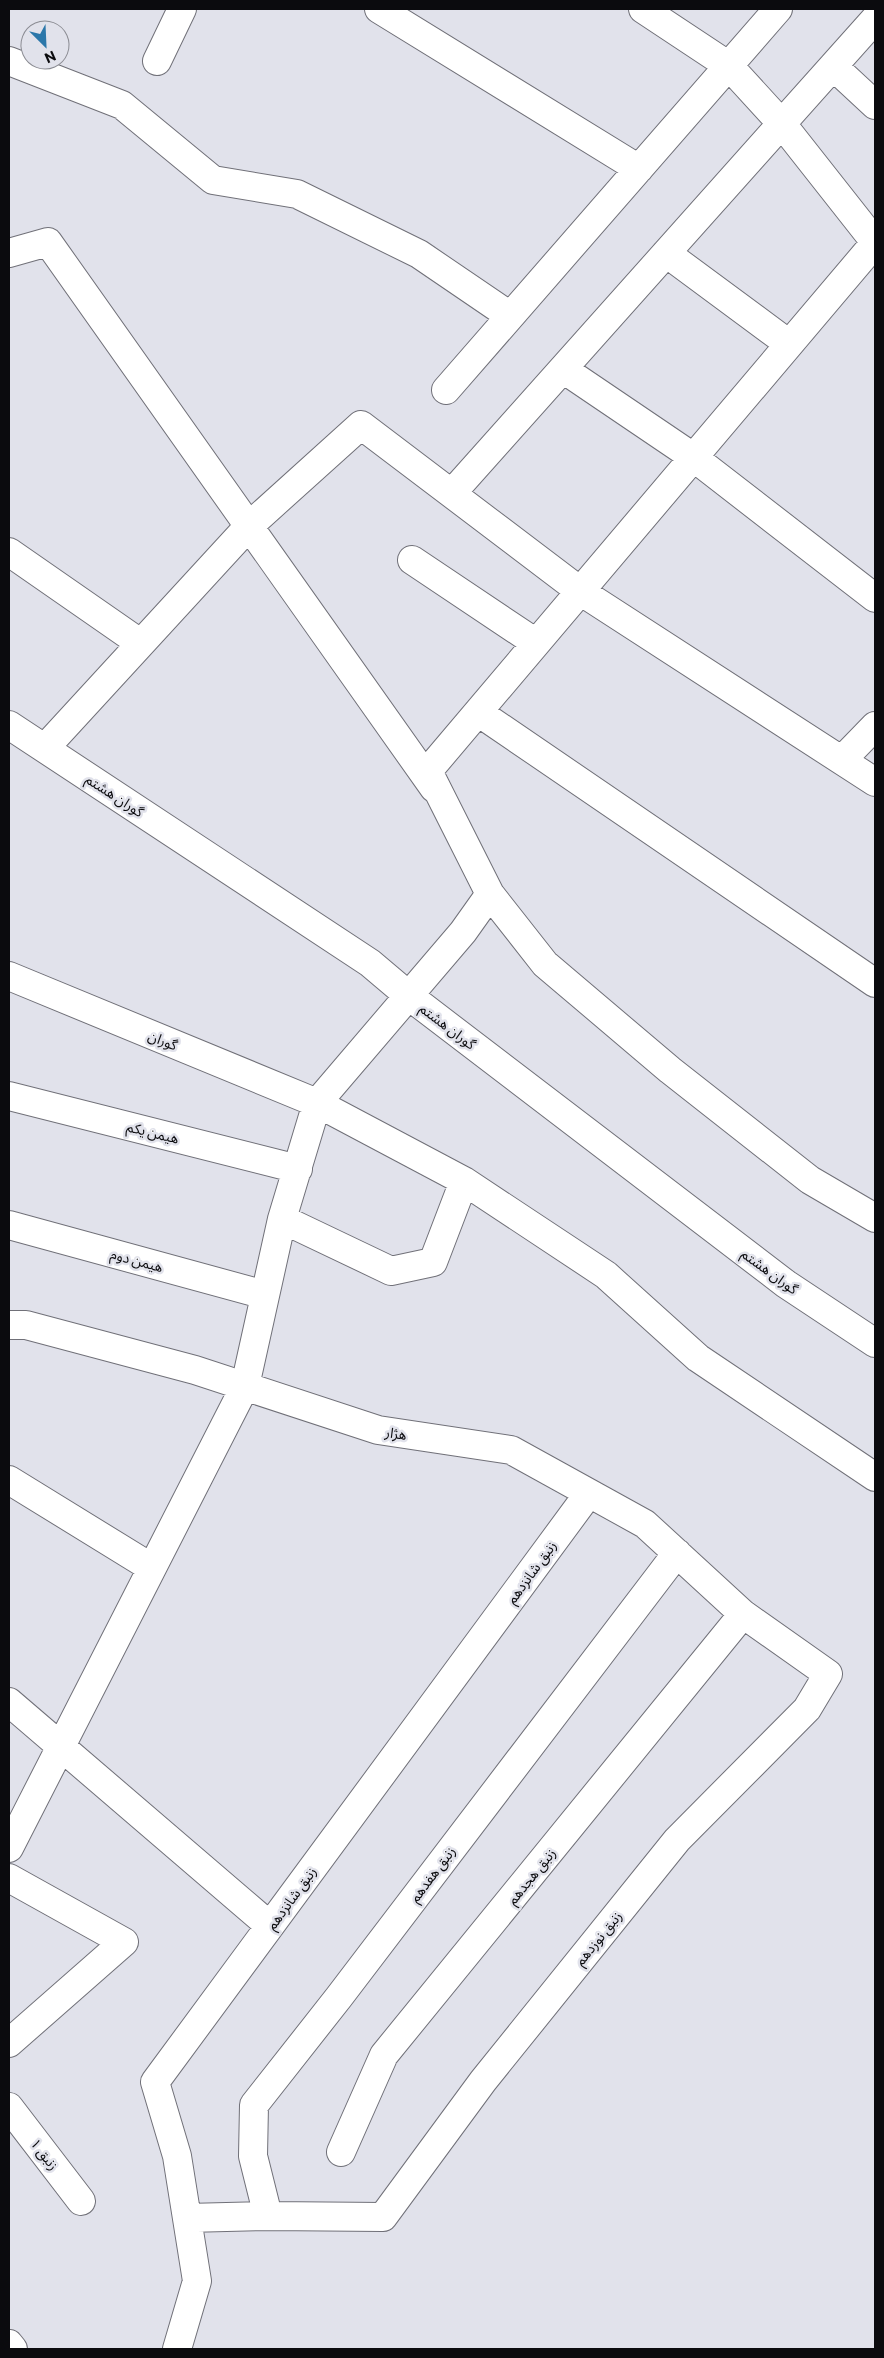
<svg xmlns="http://www.w3.org/2000/svg" width="884" height="2358" font-family="Commissioner,'Noto Sans Arabic',sans-serif">
<style>
.lines{fill:none;stroke-linecap:round;stroke-linejoin:round}
.minor-casing{stroke:#707078;stroke-width:30}
.minor{stroke:#fff;stroke-width:28}
.labels{text-anchor:middle;dominant-baseline:central;stroke-width:5;stroke-linejoin:round;paint-order:stroke}
.street-label{font-size:14px;fill:#0b0b0e;stroke:#e1e2eb}
</style>
<rect width="100%" height="100%" fill="#e1e2eb"/>
<g class="lines">
<g class="minor-casing">
<path id="minor" d="M 379,9 L 639,169
M 643,9 L 729,66 L 782,124 L 875,242
M 9,61 L 122,105 L 213,180 L 297,194 L 419,254 L 510,316
M 157,61 L 182,9
M 833,66 L 875,105
M 875,243 L 428,771 L 490,894 L 545,964 L 670,1070 L 810,1180 L 875,1218
M 9,253 L 48,242 L 434,788
M 666,253 L 789,344
M 563,369 L 693,457 L 875,598
M 446,390 L 778,9
M 452,493 L 875,19
M 9,552 L 140,643
M 412,560 L 536,643
M 478,712 L 875,983
M 9,725 L 370,963 L 409,996 L 786,1284 L 875,1343
M 45,748 L 249,526 L 361,425 L 580,591 L 875,782
M 842,760 L 875,726
M 9,976 L 317,1103 L 464,1181 L 606,1275 L 698,1358 L 875,1477
M 9,1096 L 298,1169
M 282,1219 L 391,1271 L 433,1262 L 464,1181
M 9,1225 L 265,1295
M 9,1325 L 26,1325 L 195,1370 L 378,1430 L 511,1450 L 645,1524 L 743,1614 L 828,1674 L 807,1709 L 677,1840 L 483,2081 L 383,2217 L 268,2216 L 187,2218
M 9,1480 L 152,1568
M 9,1702 L 270,1926
M 9,1848 L 245,1386 L 282,1219 L 317,1103 L 463,932 L 490,894
M 9,1878 L 124,1942 L 9,2043
M 9,2107 L 81,2201
M 341,2152 L 384,2055 L 743,1614
M 268,2216 L 253,2156 L 254,2105 L 339,1997 L 677,1553
M 9,2344 L 13,2349
M 177,2349 L 197,2281 L 177,2156 L 155,2082 L 589,1493"/>
</g>
<use href="#minor" class="minor"/>
</g>
<g class="labels">
<g class="street-label">
<text transform="translate(115 795) rotate(33)">گوران هشتم</text>
<text transform="translate(448 1026) rotate(37)">گوران هشتم</text>
<text transform="translate(163 1040) rotate(22)">گوران</text>
<text transform="translate(153 1132) rotate(14)">هیمن یکم</text>
<text transform="translate(137 1260) rotate(15)">هیمن دوم</text>
<text transform="translate(770 1271) rotate(36)">گوران هشتم</text>
<text transform="translate(396 1433) rotate(9)">هژار</text>
<text transform="translate(531 1572) rotate(-54)">زنبق شانزدهم</text>
<text transform="translate(432 1874) rotate(-53)">زنبق هفدهم</text>
<text transform="translate(531 1876) rotate(-51)">زنبق هجدهم</text>
<text transform="translate(291 1898) rotate(-54)">زنبق شانزدهم</text>
<text transform="translate(598 1938) rotate(-51)">زنبق نوزدهم</text>
<text transform="translate(45 2154) rotate(52)">زنبق ۱</text>
</g>
</g>
<rect width="884" height="2358" fill="none" stroke="#0b0b0e" stroke-width="20"/>
<g transform="translate(45 45) rotate(156)"><circle r="24" fill="#e1e2eb" stroke="#8b8c93"/>
<path d="M0-4L9 19L0 12L-9 19Z" fill="#2b77aa"/>
<text y="-8" font-size="14" font-weight="bold" text-anchor="middle" fill="#0b0b0e">N</text>
</g>
</svg>
